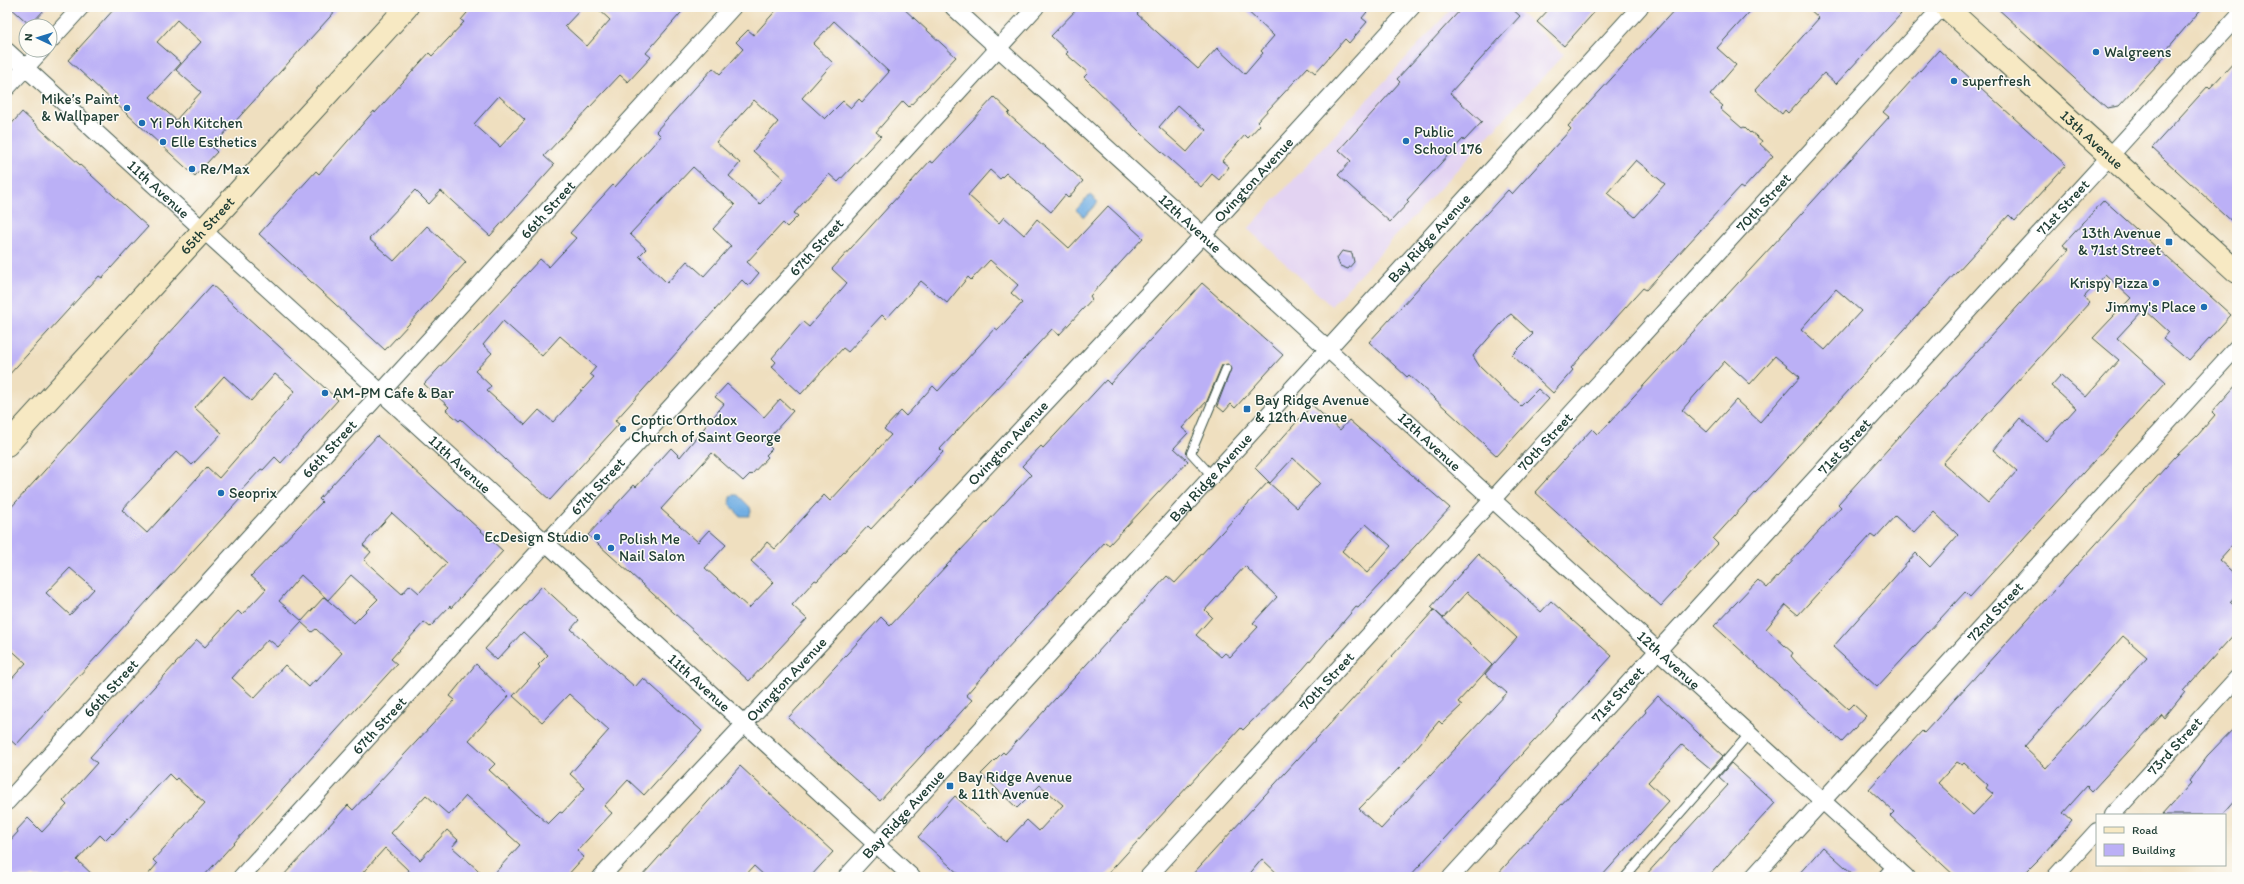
<svg xmlns="http://www.w3.org/2000/svg" width="2244" height="884" font-family="Itim,sans-serif">
<style>
.built{fill:#e3d3f2}
.water{fill:#71aee3;stroke:#48768c}
.building{fill:#bbb0f6;fill-rule:evenodd}
.lines{fill:none;stroke-linecap:round;stroke-linejoin:round}
.service-casing{stroke:#3e5549;stroke-width:10}
.minor-casing{stroke:#3e5549;stroke-width:18}
.secondary-casing{stroke:#3e5549;stroke-width:24}
.service{stroke:#fff;stroke-width:8}
.minor{stroke:#fff;stroke-width:16}
.secondary{stroke:#f7e9c3;stroke-width:22}
.poi-dot{fill:#1f6fb2;stroke:#fdfcf7;stroke-width:1.5}
.labels{text-anchor:middle;dominant-baseline:central;stroke-width:3;stroke-linejoin:round;paint-order:stroke}
.poi-label{font-size:15px;fill:#1f3d34;stroke:#fdfcf7;text-anchor:start}
.street-label{font-size:15px;fill:#1f3d34;stroke:#fdfcf7}
</style>
<rect width="100%" height="100%" fill="#fdfcf7"/>
<filter id="ink" filterUnits="userSpaceOnUse"><feTurbulence type="fractalNoise" baseFrequency=".025" numOctaves="2"/><feDisplacementMap in="SourceGraphic" scale="8" xChannelSelector="R" yChannelSelector="G"/><feConvolveMatrix kernelMatrix="1 2 1 2 8 2 1 2 1" color-interpolation-filters="sRGB"/></filter>
<filter id="wash" filterUnits="userSpaceOnUse"><feTurbulence type="fractalNoise" baseFrequency=".012" numOctaves="4" result="noise"/><feDisplacementMap in="SourceGraphic" scale="16" xChannelSelector="R" yChannelSelector="G"/><feGaussianBlur stdDeviation="0.9" result="paint"/><feColorMatrix in="noise" values="0 0 0 0 0 0 0 0 0 0 0 0 0 0 0 0 0 1.4 0 .05"/><feComposite in="paint" operator="in"/></filter>
<g filter="url(#wash)">
<rect width="100%" height="100%" fill="#efdfbf"/>
<path class="built" d="M 1453,7 L 1513,7 L 1564,54 L 1331,306 L 1248,229 Z"/>
<path class="water" d="M 1090,195 L 1098,202 L 1084,217 L 1076,210 Z
M 734,495 L 738,495 L 750,507 L 751,511 L 749,516 L 740,516 L 730,505 L 730,497 Z"/>
<g id="blocks">
<path class="building" d="M 10,7 L 47,7 L 30,25 Z
M 116,7 L 339,7 L 212,147 L 217,152 L 195,176 L 68,60 ZM 177,20 L 201,42 L 176,70 L 201,92 L 176,120 L 150,97 L 181,63 L 157,42 Z
M 472,7 L 583,7 L 565,26 L 587,46 L 610,20 L 596,7 L 686,7 L 646,53 L 651,57 L 628,82 L 620,75 L 544,156 L 554,165 L 490,236 L 441,191 L 429,204 L 415,190 L 369,239 L 394,261 L 427,226 L 466,262 L 385,350 L 259,234 L 316,171 L 319,174 L 374,111 L 375,113 L 429,53 L 432,56 L 464,22 L 461,20 ZM 499,96 L 525,120 L 500,147 L 474,124 Z
M 779,7 L 902,7 L 956,57 L 909,107 L 903,101 L 876,132 L 881,136 L 838,182 L 829,174 L 794,213 L 798,216 L 787,227 L 783,223 L 747,262 L 759,273 L 748,286 L 742,280 L 615,421 L 619,424 L 550,500 L 461,419 L 459,421 L 446,410 L 449,407 L 424,384 L 540,259 L 549,267 L 576,238 L 570,233 L 590,210 L 613,185 L 615,187 L 661,136 L 656,131 L 713,68 L 720,74 L 733,60 L 743,49 L 736,42 L 748,30 L 754,35 ZM 834,21 L 889,72 L 862,102 L 859,99 L 851,108 L 843,101 L 825,119 L 802,98 L 833,63 L 813,44 ZM 754,100 L 778,122 L 753,151 L 784,179 L 760,204 L 729,176 L 740,163 L 716,142 ZM 693,167 L 735,205 L 713,229 L 731,246 L 704,276 L 687,261 L 667,283 L 639,256 L 646,249 L 630,234 ZM 503,321 L 542,356 L 560,336 L 596,367 L 590,374 L 594,377 L 553,422 L 539,410 L 525,425 L 487,391 L 491,386 L 475,371 L 492,353 L 483,345 Z
M 1079,7 L 1143,7 L 1137,14 L 1198,69 L 1217,48 L 1245,74 L 1263,53 L 1261,51 L 1274,36 L 1243,7 L 1371,7 L 1362,18 L 1367,22 L 1349,43 L 1345,39 L 1315,73 L 1308,67 L 1257,122 L 1260,125 L 1248,138 L 1245,135 L 1222,161 L 1229,167 L 1219,180 L 1212,174 L 1201,187 L 1142,134 L 1084,77 L 1088,73 L 1066,54 L 1068,52 L 1051,36 ZM 1178,105 L 1206,130 L 1187,152 L 1159,127 Z
M 1463,7 L 1510,7 L 1520,16 L 1450,93 L 1482,122 L 1464,141 L 1463,139 L 1407,200 L 1409,202 L 1390,222 L 1338,175 L 1351,161 L 1339,150 L 1400,82 L 1397,79 Z
M 1551,7 L 1599,7 L 1564,46 L 1537,22 Z
M 1677,7 L 1754,7 L 1717,48 L 1736,65 L 1710,95 L 1723,106 L 1720,109 L 1742,128 L 1744,127 L 1750,133 L 1751,132 L 1762,141 L 1760,144 L 1773,156 L 1743,189 L 1740,187 L 1646,290 L 1643,288 L 1571,368 L 1573,370 L 1553,393 L 1512,355 L 1533,334 L 1511,314 L 1507,317 L 1473,356 L 1480,367 L 1521,406 L 1538,389 L 1549,399 L 1497,456 L 1409,375 L 1407,377 L 1369,342 L 1508,190 L 1512,194 L 1571,129 L 1568,126 ZM 1636,160 L 1665,184 L 1635,217 L 1607,193 Z
M 1807,7 L 1893,7 L 1901,14 L 1836,84 L 1824,73 L 1788,113 L 1785,110 L 1782,114 L 1755,90 L 1819,18 Z
M 1996,7 L 2203,7 L 2168,48 L 2170,51 L 2119,106 L 2107,108 Z
M 1939,50 L 2066,165 L 2015,221 L 2009,215 L 1713,539 L 1718,544 L 1661,606 L 1535,492 L 1592,429 L 1598,435 L 1773,245 L 1889,117 L 1883,112 ZM 1836,289 L 1861,311 L 1825,350 L 1801,329 ZM 1775,356 L 1800,377 L 1760,422 L 1736,400 L 1707,432 L 1682,410 L 1725,361 L 1750,384 Z
M 2237,59 L 2237,226 L 2152,148 L 2208,86 L 2210,88 Z
M 994,97 L 1010,112 L 1008,114 L 1083,181 L 1068,198 L 1065,195 L 1051,212 L 1006,173 L 1000,179 L 990,170 L 968,195 L 999,223 L 1004,217 L 1024,235 L 1037,219 L 1069,248 L 1108,206 L 1143,238 L 1090,296 L 1092,299 L 1059,335 L 1052,329 L 940,449 L 943,452 L 871,529 L 868,526 L 817,581 L 815,580 L 792,605 L 807,619 L 749,681 L 588,535 L 634,485 L 636,487 L 671,448 L 680,457 L 724,404 L 715,397 L 727,384 L 764,417 L 780,399 L 793,411 L 765,442 L 772,449 L 766,455 L 768,457 L 751,475 L 750,474 L 743,481 L 712,453 L 661,509 L 698,542 L 709,530 L 726,545 L 705,568 L 749,608 L 774,582 L 751,561 L 767,542 L 775,549 L 824,495 L 830,501 L 891,435 L 884,429 L 901,411 L 906,416 L 933,386 L 938,391 L 995,328 L 998,330 L 1022,303 L 1011,293 L 1018,285 L 990,260 L 971,280 L 968,277 L 947,303 L 921,281 L 886,319 L 882,315 L 848,352 L 843,348 L 801,394 L 772,367 L 776,362 L 772,358 L 796,330 L 803,322 L 809,327 L 847,283 L 832,269 L 930,161 L 933,163 Z
M 22,112 L 148,227 L 102,278 L 99,276 L 7,377 L 7,129 Z
M 2104,200 L 2231,315 L 2189,361 L 2163,339 L 2169,332 L 2144,309 L 2117,338 L 2166,382 L 1970,597 L 1965,592 L 1877,687 L 1833,647 L 1916,553 L 1930,567 L 1958,535 L 1934,512 L 1914,533 L 1895,516 L 1875,538 L 1871,535 L 1798,615 L 1786,605 L 1766,629 L 1793,653 L 1791,656 L 1797,663 L 1848,709 L 1853,704 L 1866,716 L 1842,742 L 1714,626 L 1758,580 L 1767,588 L 1841,507 L 1838,504 L 2069,250 L 2063,245 ZM 2105,274 L 2131,298 L 2093,338 L 2119,360 L 2086,397 L 2061,375 L 2051,386 L 2076,408 L 2046,441 L 2020,418 L 1993,450 L 2017,471 L 1988,503 L 1943,463 L 2089,303 L 2084,297 Z
M 1342,251 L 1352,253 L 1354,262 L 1348,269 L 1340,266 L 1337,258 Z
M 1202,283 L 1283,355 L 1235,408 L 1231,404 L 1224,412 L 1217,406 L 1231,369 L 1228,364 L 1222,365 L 1207,401 L 1182,428 L 1188,433 L 1174,448 L 1188,461 L 1109,545 L 1105,542 L 993,664 L 966,695 L 972,700 L 880,801 L 788,718 L 881,617 L 890,626 L 1031,475 L 1022,466 L 1041,446 L 1043,448 L 1106,380 L 1110,384 Z
M 212,285 L 338,400 L 281,463 L 275,457 L 263,470 L 261,469 L 237,495 L 241,498 L 16,745 L 7,737 L 7,684 L 26,663 L 7,646 L 7,512 ZM 275,374 L 295,391 L 219,478 L 207,467 L 147,533 L 122,510 L 177,451 L 192,465 L 222,433 L 195,408 L 224,376 L 251,401 ZM 70,568 L 94,589 L 70,615 L 46,593 Z
M 2237,384 L 2237,540 L 2219,560 L 2237,576 L 2237,594 L 2230,602 L 2237,608 L 2237,631 L 2183,691 L 2185,692 L 2164,718 L 2162,715 L 2092,791 L 2087,786 L 2063,813 L 2072,821 L 2039,859 L 2021,877 L 1956,877 L 1890,816 L 1894,812 L 1869,789 L 1922,731 L 1924,733 L 1936,720 L 2175,457 L 2198,435 L 2215,415 L 2212,412 ZM 2123,636 L 2147,657 L 2046,768 L 2024,747 ZM 1957,762 L 1962,765 L 1964,763 L 1988,785 L 1986,788 L 1993,794 L 1973,815 L 1938,783 Z
M 1312,405 L 1340,430 L 1349,420 L 1450,508 L 1358,608 L 1356,607 L 1303,669 L 1243,730 L 1241,728 L 1105,877 L 962,877 L 918,837 L 955,796 L 1006,842 L 1027,820 L 1039,831 L 1063,805 L 1040,785 L 1017,808 L 981,774 L 1003,752 L 1005,754 L 1167,576 L 1175,583 L 1268,482 L 1297,508 L 1320,483 L 1293,458 L 1270,483 L 1255,468 ZM 1366,524 L 1391,546 L 1367,573 L 1342,551 ZM 1245,566 L 1277,597 L 1253,623 L 1258,627 L 1230,657 L 1225,653 L 1221,657 L 1196,635 L 1212,617 L 1205,610 Z
M 377,436 L 503,551 L 451,608 L 450,606 L 430,627 L 424,622 L 391,659 L 397,664 L 203,877 L 146,877 L 157,864 L 153,860 L 205,803 L 177,778 L 175,780 L 169,774 L 113,834 L 112,833 L 105,840 L 100,835 L 77,860 L 95,877 L 7,877 L 7,844 L 18,832 L 17,830 L 28,818 L 42,832 L 67,805 L 63,801 L 97,763 L 90,757 L 197,640 L 205,647 L 238,611 L 242,615 L 266,589 L 251,576 L 322,502 L 319,499 ZM 392,513 L 447,563 L 419,593 L 410,585 L 402,594 L 364,560 L 371,552 L 363,545 ZM 301,575 L 328,600 L 351,575 L 378,599 L 354,623 L 324,597 L 302,621 L 279,601 ZM 301,622 L 312,632 L 316,629 L 342,653 L 316,682 L 315,680 L 309,687 L 285,665 L 254,698 L 232,678 L 268,639 L 278,647 Z
M 1478,554 L 1541,612 L 1551,601 L 1612,656 L 1409,877 L 1281,877 L 1262,859 L 1247,877 L 1190,877 L 1434,610 L 1492,665 L 1458,702 L 1462,705 L 1442,724 L 1439,721 L 1401,766 L 1359,809 L 1381,829 L 1507,693 L 1485,674 L 1517,638 L 1467,592 L 1443,618 L 1431,607 Z
M 542,586 L 579,620 L 571,629 L 609,664 L 635,687 L 643,678 L 702,731 L 644,795 L 628,780 L 604,806 L 612,813 L 577,851 L 584,857 L 566,877 L 491,877 L 520,845 L 466,796 L 449,815 L 426,795 L 391,833 L 420,860 L 447,830 L 458,840 L 452,847 L 486,877 L 405,877 L 410,872 L 385,848 L 359,877 L 282,877 L 348,805 L 353,810 L 455,700 L 450,696 L 476,664 L 509,696 L 469,740 L 495,764 L 489,770 L 548,824 L 560,812 L 562,813 L 585,788 L 570,774 L 609,730 L 569,694 L 542,722 L 513,696 L 540,667 L 538,665 L 548,655 L 523,632 L 497,660 L 485,649 Z
M 1658,696 L 1723,756 L 1711,769 L 1682,745 L 1648,782 L 1669,802 L 1601,877 L 1495,877 L 1646,712 L 1645,710 Z
M 2237,725 L 2237,799 L 2223,815 L 2162,815 L 2191,783 L 2189,781 L 2207,756 Z
M 1731,763 L 1775,803 L 1708,877 L 1644,877 L 1728,785 L 1719,777 Z
M 740,766 L 833,852 L 810,877 L 766,877 L 754,866 L 744,877 L 641,877 Z
M 1823,847 L 1856,877 L 1796,877 Z"/>
</g>
</g>
<g filter="url(#ink)">
<use href="#blocks" fill-opacity="0" stroke="#3e5549" stroke-width="1"/>
<g class="lines">
<g class="service-casing">
<path id="service" d="M 1212,476 L 1191,453 L 1226,369
M 1625,877 L 1749,734
M 1881,877 L 1892,865"/>
</g>
<g class="minor-casing">
<g id="minor">
<path id="s1" d="M 953,7 L 1906,877"/>
<path d="M 50,41 L 81,7"/>
<path id="s2" d="M 7,51 L 912,877"/>
<path d="M 7,88 L 42,50"/>
<path id="s3" d="M 7,802 L 733,7"/>
<path id="s4" d="M 2112,815 L 2237,678"/>
<path id="s5" d="M 241,877 L 1036,7"/>
<path id="s6" d="M 601,877 L 1203,235 L 1412,7"/>
<path id="s7" d="M 846,877 L 1640,7"/>
<path id="s8" d="M 1148,877 L 1942,7"/>
<path id="s9" d="M 1451,877 L 2237,17"/>
<path id="s10" d="M 1753,877 L 2237,347"/>
<path d="M 2055,877 L 2097,831"/>
</g>
</g>
<g class="secondary-casing">
<g id="secondary">
<path id="s11" d="M 1946,7 L 2237,272"/>
<path id="s12" d="M 7,445 L 407,7"/>
</g>
</g>
<use href="#service" class="service"/>
<use href="#minor" class="minor"/>
<use href="#secondary" class="secondary"/>
</g>
</g>
<g class="poi-dot">
<circle cx="2096" cy="52" r="4"/>
<circle cx="1954" cy="81" r="4"/>
<circle cx="127" cy="108" r="4"/>
<circle cx="142" cy="123" r="4"/>
<circle cx="1406" cy="141" r="4"/>
<circle cx="163" cy="142" r="4"/>
<circle cx="192" cy="169" r="4"/>
<rect x="2165" y="238" width="8" height="8" rx="2"/>
<circle cx="2156" cy="283" r="4"/>
<circle cx="2204" cy="307" r="4"/>
<circle cx="325" cy="393" r="4"/>
<rect x="1243" y="405" width="8" height="8" rx="2"/>
<circle cx="623" cy="429" r="4"/>
<circle cx="221" cy="493" r="4"/>
<circle cx="597" cy="537" r="4"/>
<circle cx="611" cy="548" r="4"/>
<rect x="946" y="782" width="8" height="8" rx="2"/>
</g>
<g class="labels">
<g class="poi-label">
<text x="2104" y="52">Walgreens</text>
<text x="1962" y="81">superfresh</text>
<text x="119" y="99" text-anchor="end">Mike’s Paint<tspan x="119" dy="17">&amp; Wallpaper</tspan></text>
<text x="150" y="123">Yi Poh Kitchen</text>
<text x="1414" y="132">Public<tspan x="1414" dy="17">School 176</tspan></text>
<text x="171" y="142">Elle Esthetics</text>
<text x="200" y="169">Re/Max</text>
<text x="2161" y="233" text-anchor="end">13th Avenue<tspan x="2161" dy="17">&amp; 71st Street</tspan></text>
<text x="2148" y="283" text-anchor="end">Krispy Pizza</text>
<text x="2196" y="307" text-anchor="end">Jimmy's Place</text>
<text x="333" y="393">AM-PM Cafe &amp; Bar</text>
<text x="1255" y="400">Bay Ridge Avenue<tspan x="1255" dy="17">&amp; 12th Avenue</tspan></text>
<text x="631" y="420">Coptic Orthodox<tspan x="631" dy="17">Church of Saint George</tspan></text>
<text x="229" y="493">Seoprix</text>
<text x="589" y="537" text-anchor="end">EcDesign Studio</text>
<text x="619" y="539">Polish Me<tspan x="619" dy="17">Nail Salon</tspan></text>
<text x="958" y="777">Bay Ridge Avenue<tspan x="958" dy="17">&amp; 11th Avenue</tspan></text>
</g>
<g class="street-label">
<text stroke="none"><textPath href="#s11" startOffset="197">13th Avenue</textPath></text>
<text stroke="none"><textPath href="#s6" startOffset="955">Ovington Avenue</textPath></text>
<text stroke="none"><textPath href="#s2" startOffset="205">11th Avenue</textPath></text>
<text stroke="none"><textPath href="#s8" startOffset="913">70th Street</textPath></text>
<text stroke="none"><textPath href="#s9" startOffset="907">71st Street</textPath></text>
<text stroke="none"><textPath href="#s3" startOffset="802">66th Street</textPath></text>
<text stroke="none"><textPath href="#s1" startOffset="321">12th Avenue</textPath></text>
<text stroke="none"><textPath href="#s12" startOffset="297">65th Street</textPath></text>
<text stroke="none"><textPath href="#s7" startOffset="865">Bay Ridge Avenue</textPath></text>
<text stroke="none"><textPath href="#s5" startOffset="853">67th Street</textPath></text>
<text stroke="none"><textPath href="#s1" startOffset="645">12th Avenue</textPath></text>
<text stroke="none"><textPath href="#s8" startOffset="589">70th Street</textPath></text>
<text stroke="none"><textPath href="#s6" startOffset="595">Ovington Avenue</textPath></text>
<text stroke="none"><textPath href="#s9" startOffset="583">71st Street</textPath></text>
<text stroke="none"><textPath href="#s3" startOffset="478">66th Street</textPath></text>
<text stroke="none"><textPath href="#s2" startOffset="613">11th Avenue</textPath></text>
<text stroke="none"><textPath href="#s7" startOffset="541">Bay Ridge Avenue</textPath></text>
<text stroke="none"><textPath href="#s5" startOffset="529">67th Street</textPath></text>
<text stroke="none"><textPath href="#s10" startOffset="359">72nd Street</textPath></text>
<text stroke="none"><textPath href="#s1" startOffset="969">12th Avenue</textPath></text>
<text stroke="none"><textPath href="#s6" startOffset="271">Ovington Avenue</textPath></text>
<text stroke="none"><textPath href="#s8" startOffset="265">70th Street</textPath></text>
<text stroke="none"><textPath href="#s2" startOffset="937">11th Avenue</textPath></text>
<text stroke="none"><textPath href="#s3" startOffset="154">66th Street</textPath></text>
<text stroke="none"><textPath href="#s9" startOffset="247">71st Street</textPath></text>
<text stroke="none"><textPath href="#s5" startOffset="205">67th Street</textPath></text>
<text stroke="none"><textPath href="#s4" startOffset="93">73rd Street</textPath></text>
<text stroke="none"><textPath href="#s7" startOffset="85">Bay Ridge Avenue</textPath></text>
</g>
</g>
<rect width="2244" height="884" fill="none" stroke="#fdfcf7" stroke-width="24"/>
<rect x="2096" y="814" width="130" height="52" fill="#fdfcf7" stroke="#a4b0a9"/>
<rect x="2104" y="827" width="20" height="6" fill="#f7e9c3" stroke="#a4b0a9"/>
<text x="2132" y="834" font-size="12" fill="#1f3d34">Road</text>
<rect x="2104" y="844" width="20" height="12" fill="#bbb0f6" stroke="#a4b0a9"/>
<text x="2132" y="854" font-size="12" fill="#1f3d34">Building</text>
<g transform="translate(38 38) rotate(274)"><circle r="19" fill="#fdfcf7" stroke="#a4b0a9"/>
<path d="M0-3L7 15L0 10L-7 15Z" fill="#1f6fb2"/>
<text y="-6" font-size="11" font-weight="bold" text-anchor="middle" fill="#1f3d34">N</text>
</g>
</svg>
